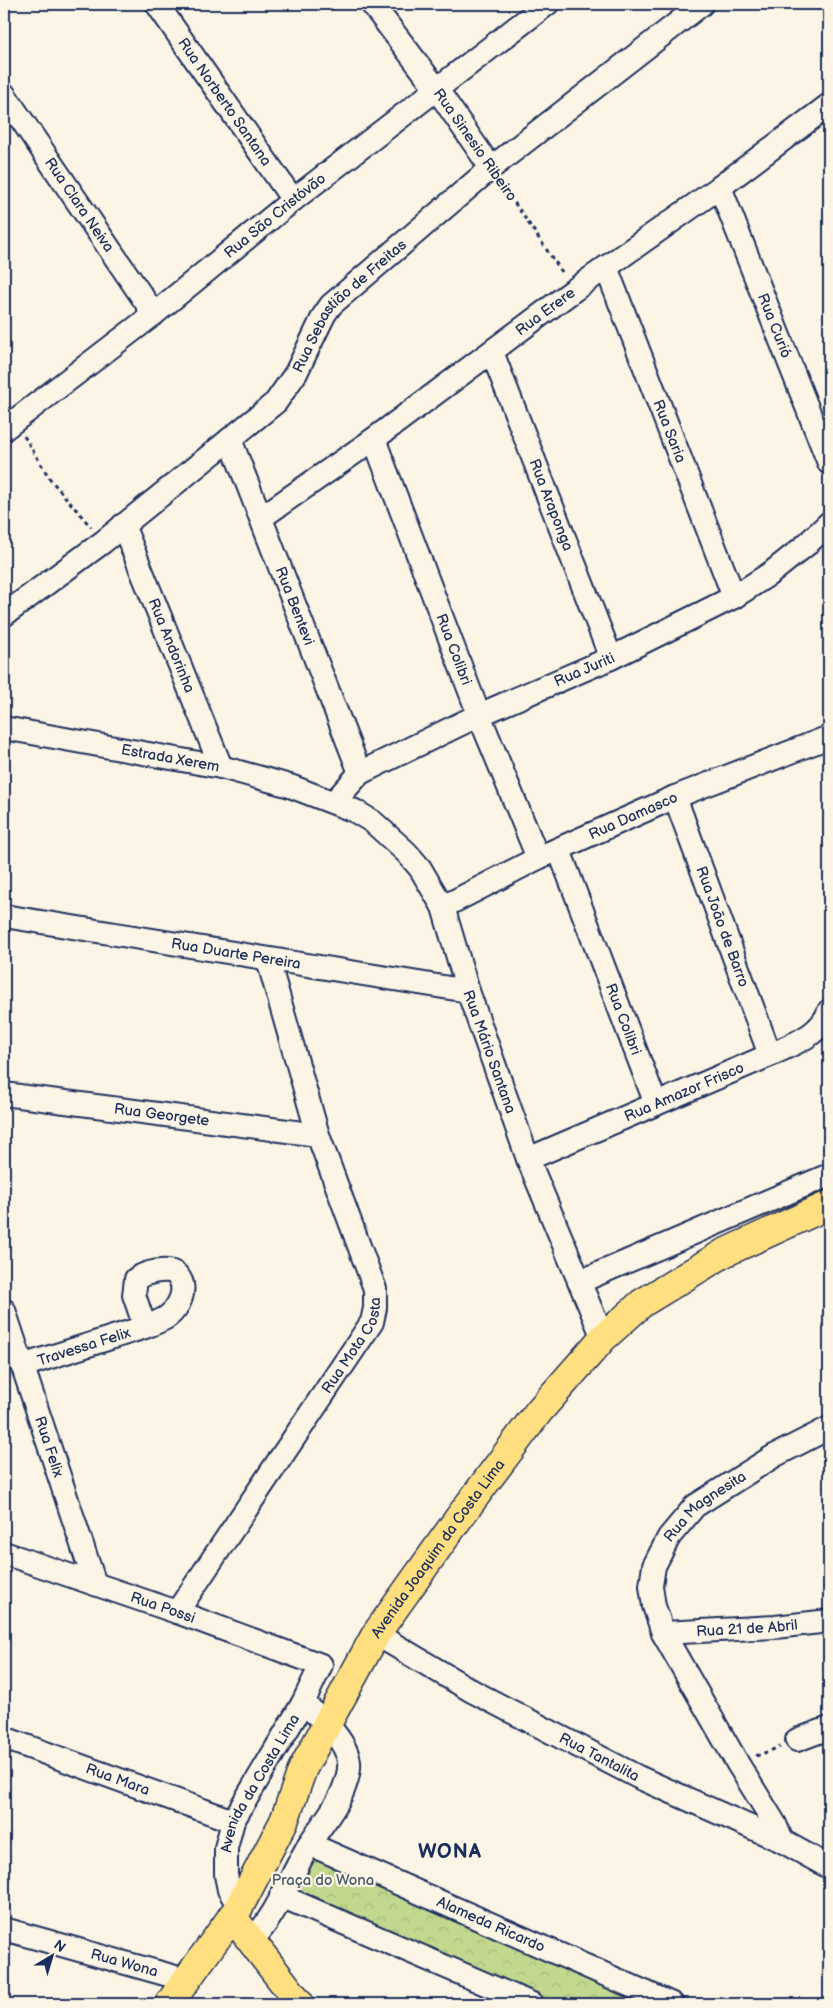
<svg xmlns="http://www.w3.org/2000/svg" width="833" height="2008" font-family="'Balsamiq Sans',sans-serif">
<style>
.park{fill:url(#park-crowns);stroke:#6e8476}
.lines{fill:none;stroke-linecap:round;stroke-linejoin:round}
.minor-casing{stroke:#1b2f5e;stroke-width:26}
.major-casing{stroke:#1b2f5e;stroke-width:31}
.path{stroke:#1b2f5e;stroke-width:3;stroke-dasharray:4 4;stroke-linecap:butt}
.minor{stroke:#fcf5e5;stroke-width:22}
.major{stroke:#ffdf80;stroke-width:28}
.labels{text-anchor:middle;dominant-baseline:central;stroke-width:4.5;stroke-linejoin:round;paint-order:stroke}
.street-label{font-size:15px;fill:#1b2f5e;stroke:#fcf5e5}
.park-label{font-size:15px;fill:#44596a;stroke:#fcf5e5}
.district-label{font-size:20px;font-weight:bold;letter-spacing:1px;fill:#1b2f5e;stroke:#fcf5e5}
</style>
<defs>
<pattern id="park-crowns" width="20" height="18" patternUnits="userSpaceOnUse" patternTransform="scale(1.25)"><rect width="20" height="18" fill="#c1d88e"/><path d="M2 6a3 3 0 1 1 6 0M12 15a3 3 0 1 1 6 0" fill="none" stroke="#a5ba7d"/></pattern>
</defs>
<rect width="100%" height="100%" fill="#fcf5e5"/>
<filter id="ink" filterUnits="userSpaceOnUse"><feTurbulence type="fractalNoise" baseFrequency=".02" numOctaves="2"/><feDisplacementMap in="SourceGraphic" scale="10" xChannelSelector="R" yChannelSelector="G"/><feConvolveMatrix kernelMatrix="1 2 1 2 8 2 1 2 1" color-interpolation-filters="sRGB"/></filter>
<g filter="url(#ink)">
<path class="park" d="M 314,1850 L 650,2004 L 554,2004 L 289,1890 Z"/>
<g class="lines">
<g class="minor-casing">
<g id="minor">
<path id="s1" d="M 157,4 L 293,200"/>
<path d="M 372,4 L 436,88 L 491,168"/>
<path id="s2" d="M 4,94 L 154,314"/>
<path id="s3" d="M 720,187 L 829,463"/>
<path id="s4" d="M 606,267 L 734,597"/>
<path id="s5" d="M 492,352 L 611,658"/>
<path id="s6" d="M 4,429 L 154,314 L 293,200 L 547,4"/>
<path id="s7" d="M 230,439 L 360,773"/>
<path id="s8" d="M 374,439 L 479,715 L 538,858"/>
<path id="s9" d="M 262,517 L 374,439 L 574,290 L 720,187 L 829,105"/>
<path id="s10" d="M 123,525 L 221,767"/>
<path id="s11" d="M 4,615 L 103,542 L 276,402 L 296,373 L 324,315 L 331,305 L 491,168 L 702,4"/>
<path id="s12" d="M 4,728 L 221,767 L 290,786 L 355,811 L 373,822 L 406,852 L 420,868 L 443,907 L 468,991 L 528,1159 L 603,1338"/>
<path id="s13" d="M 675,797 L 770,1055"/>
<path id="s14" d="M 334,802 L 360,773 L 479,715 L 611,658 L 734,597 L 771,573 L 806,545 L 829,523"/>
<path id="s15" d="M 559,850 L 656,1104"/>
<path id="s16" d="M 443,907 L 538,858 L 675,797 L 829,737"/>
<path id="s17" d="M 4,916 L 468,991"/>
<path id="s18" d="M 4,1094 L 318,1135"/>
<path id="s19" d="M 528,1159 L 770,1055 C 792,1044 820,1036 829,1011"/>
<path d="M 579,1282 L 829,1175"/>
<path id="s20" d="M 4,1310 L 95,1584"/>
<path id="s21" d="M 22,1366 L 145,1327 C 153,1324 161,1321 167,1317 C 179,1308 189,1288 177,1275 C 169,1266 144,1273 136,1279 L 134,1295 L 145,1327"/>
<path id="s22" d="M 4,1553 L 177,1612 L 321,1665 L 303,1703"/>
<path id="s23" d="M 177,1612 L 372,1322 L 375,1308 L 375,1289 L 318,1135 L 268,960"/>
<path id="s24" d="M 663,1633 L 775,1627 L 829,1621"/>
<path id="s25" d="M 376,1634 L 472,1691 L 638,1777 L 782,1841 L 829,1867"/>
<path id="s26" d="M 4,1738 L 233,1821"/>
<path d="M 797,1740 L 829,1728"/>
<path id="s27" d="M 782,1841 L 775,1824 L 738,1764 L 663,1633 L 654,1606 L 651,1586 L 654,1566 L 669,1537 L 695,1506 L 774,1456 L 829,1428"/>
<path id="s28" d="M 309,1844 L 672,2004"/>
<path d="M 281,1896 L 532,2004"/>
<path id="s29" d="M 239,1907 L 229,1890 L 226,1875 L 226,1848 L 233,1821 L 303,1703 C 319,1716 346,1739 349,1762 C 350,1772 345,1786 341,1795 C 333,1812 320,1827 310,1843 C 291,1874 277,1916 251,1941"/>
<path id="s30" d="M 4,1929 L 186,1980"/>
</g>
</g>
<g class="major-casing">
<g id="major">
<path d="M 232,1916 L 300,2004"/>
<path id="s31" d="M 169,2004 L 239,1907 L 284,1821 L 303,1768 L 376,1634 L 461,1515 L 539,1411 L 603,1338 L 642,1303 L 724,1253 L 829,1205"/>
</g>
</g>
<path class="path" d="M 501,183 L 564,275
M 24,436 L 50,479 L 91,527
M 756,1756 L 780,1747"/>
<use href="#minor" class="minor"/>
<use href="#major" class="major"/>
</g>
</g>
<g class="labels">
<g class="street-label">
<text stroke="none"><textPath href="#s1" startOffset="119">Rua Norberto Santana</textPath></text>
<text transform="translate(475 145) rotate(55)">Rua Sinesio Ribeiro</text>
<text stroke="none"><textPath href="#s2" startOffset="134">Rua Clara Neiva</textPath></text>
<text stroke="none"><textPath href="#s6" startOffset="345">Rua São Cristóvão</textPath></text>
<text stroke="none"><textPath href="#s11" startOffset="468">Rua Sebastião de Freitas</textPath></text>
<text stroke="none"><textPath href="#s9" startOffset="350">Rua Erere</textPath></text>
<text stroke="none"><textPath href="#s3" startOffset="149">Rua Curió</textPath></text>
<text stroke="none"><textPath href="#s4" startOffset="176">Rua Saria</textPath></text>
<text stroke="none"><textPath href="#s5" startOffset="164">Rua Araponga</textPath></text>
<text stroke="none"><textPath href="#s7" startOffset="179">Rua Bentevi</textPath></text>
<text stroke="none"><textPath href="#s10" startOffset="130">Rua Andorinha</textPath></text>
<text stroke="none"><textPath href="#s8" startOffset="225">Rua Colibri</textPath></text>
<text stroke="none"><textPath href="#s14" startOffset="286">Rua Juriti</textPath></text>
<text stroke="none"><textPath href="#s12" startOffset="169">Estrada Xerem</textPath></text>
<text stroke="none"><textPath href="#s16" startOffset="211">Rua Damasco</textPath></text>
<text stroke="none"><textPath href="#s13" startOffset="138">Rua Joāo de Barro</textPath></text>
<text stroke="none"><textPath href="#s17" startOffset="235">Rua Duarte Pereira</textPath></text>
<text stroke="none"><textPath href="#s15" startOffset="181">Rua Colibri</textPath></text>
<text stroke="none"><textPath href="#s12" startOffset="646">Rua Mário Santana</textPath></text>
<text stroke="none"><textPath href="#s19" startOffset="170">Rua Amazor Frisco</textPath></text>
<text stroke="none"><textPath href="#s18" startOffset="159">Rua Georgete</textPath></text>
<text stroke="none"><textPath href="#s23" startOffset="320">Rua Mota Costa</textPath></text>
<text stroke="none"><textPath href="#s21" startOffset="65">Travessa Felix</textPath></text>
<text stroke="none"><textPath href="#s20" startOffset="144">Rua Felix</textPath></text>
<text stroke="none"><textPath href="#s27" startOffset="389">Rua Magnesita</textPath></text>
<text stroke="none"><textPath href="#s31" startOffset="531">Avenida Joaquim da Costa Lima</textPath></text>
<text stroke="none"><textPath href="#s22" startOffset="168">Rua Possi</textPath></text>
<text stroke="none"><textPath href="#s24" startOffset="84">Rua 21 de Abril</textPath></text>
<text stroke="none"><textPath href="#s25" startOffset="255">Rua Tantalita</textPath></text>
<text stroke="none"><textPath href="#s26" startOffset="121">Rua Mara</textPath></text>
<text stroke="none"><textPath href="#s29" startOffset="135">Avenida da Costa Lima</textPath></text>
<text stroke="none"><textPath href="#s28" startOffset="199">Alameda Ricardo</textPath></text>
<text stroke="none"><textPath href="#s30" startOffset="125">Rua Wona</textPath></text>
</g>
<g class="park-label">
<text x="323" y="1880">Praça do Wona</text>
</g>
<g class="district-label">
<text x="450" y="1852">WONA</text>
</g>
</g>
<rect width="833" height="2008" fill="none" stroke="#fcf5e5" stroke-width="20"/>
<rect x="10" y="10" width="813" height="1988" fill="none" stroke="#1b2f5e" stroke-width="2" filter="url(#ink)"/>
<g transform="translate(52 1956) rotate(38)" stroke="#fcf5e5" stroke-width="4" paint-order="stroke">
<path d="M0-4L9 19L0 12L-9 19Z" fill="#1b2f5e"/>
<text y="-8" font-size="14" font-weight="bold" text-anchor="middle" fill="#1b2f5e">N</text>
</g>
</svg>
